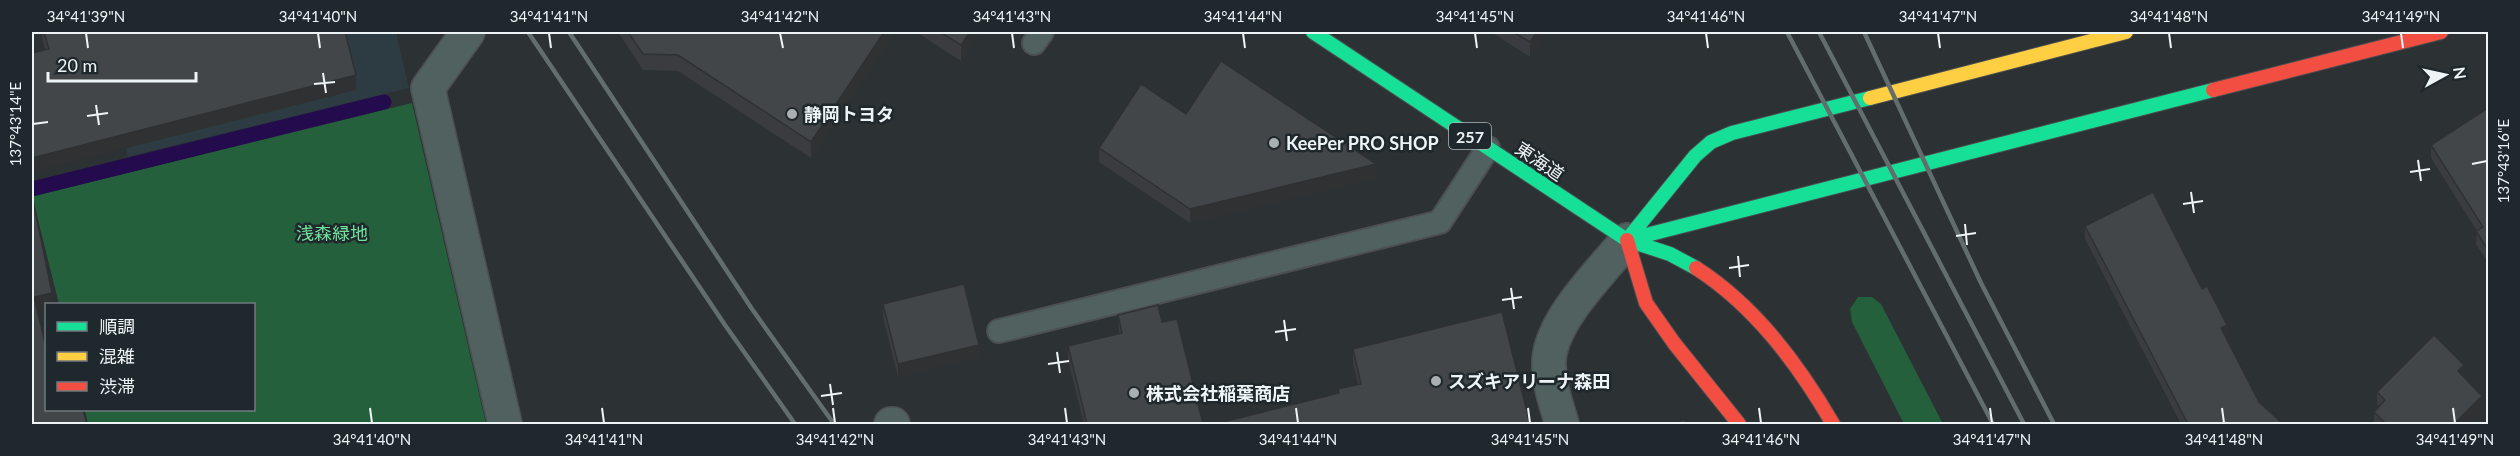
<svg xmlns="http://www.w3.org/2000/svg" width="2520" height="456" font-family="Lato,'Noto Sans JP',sans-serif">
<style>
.built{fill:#2d3b42}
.green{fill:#25603d}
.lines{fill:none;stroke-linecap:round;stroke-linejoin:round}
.stream{stroke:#240b4e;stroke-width:15}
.lane-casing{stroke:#4c4f51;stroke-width:26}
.street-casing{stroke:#4c4f51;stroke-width:36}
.fast-casing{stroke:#4c4f51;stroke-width:16}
.slow-casing{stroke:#4c4f51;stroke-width:16}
.jam-casing{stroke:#4c4f51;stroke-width:16}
.lane{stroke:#516160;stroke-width:22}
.street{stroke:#516160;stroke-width:33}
.fast{stroke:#16e098;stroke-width:14}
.slow{stroke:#ffcf43;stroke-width:14}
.jam{stroke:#f24e42;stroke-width:14}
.rail{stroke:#626d6d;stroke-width:4.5}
.wall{fill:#3a3c3f}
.shaded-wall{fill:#2f3133}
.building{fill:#434649;stroke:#2f3133;stroke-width:1.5}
.ticks{fill:none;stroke:#eef4f6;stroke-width:2}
.poi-dot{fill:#aab0b2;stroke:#1f282c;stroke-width:2}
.labels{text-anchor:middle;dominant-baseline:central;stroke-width:5;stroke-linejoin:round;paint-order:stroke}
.shield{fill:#1f282c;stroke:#b0b7b9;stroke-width:1.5}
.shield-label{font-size:16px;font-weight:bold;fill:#eef4f6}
.poi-label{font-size:18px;font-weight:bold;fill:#eef4f6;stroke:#1f282c;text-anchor:start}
.street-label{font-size:18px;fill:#eef4f6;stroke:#1f282c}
.park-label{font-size:18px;fill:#6fe59b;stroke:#1f282c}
.neatline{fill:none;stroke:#eef4f6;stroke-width:2}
.ticks-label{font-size:15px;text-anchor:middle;fill:#eef4f6}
</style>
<rect width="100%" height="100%" fill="#2c3133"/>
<path class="built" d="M 97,32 L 396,32 L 409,88 L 128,157 Z"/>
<path class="green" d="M 412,103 L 486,424 L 88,424 L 85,410 L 254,410 L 254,304 L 59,304 L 32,196 Z
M 1858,297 L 1872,297 L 1881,304 L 1943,424 L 1904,424 L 1852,322 L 1850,309 Z"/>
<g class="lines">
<path class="stream" d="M 32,189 L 384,102"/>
<g class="lane-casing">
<path id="lane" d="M 1034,43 L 1042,32
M 999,331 L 1440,222 L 1488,148"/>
</g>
<g class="street-casing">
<path id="street" d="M 468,32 L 428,88 L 505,424
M 891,424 L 893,424
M 1562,424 C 1556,404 1548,382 1549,360 C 1552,319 1601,272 1627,240"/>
</g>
<g class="fast-casing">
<path id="fast" d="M 1313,32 L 1627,240 L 1670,254 L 1696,268
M 1627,240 L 2213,90
M 1627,240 L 1695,156 L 1711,142 L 1732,133 L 1870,98"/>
</g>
<g class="slow-casing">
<path id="slow" d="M 1870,98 L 2126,32"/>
</g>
<g class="jam-casing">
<path id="jam" d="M 2213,90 L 2441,32
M 1627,240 L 1646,303 L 1674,343 L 1739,424
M 1696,268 C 1755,306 1798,364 1833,424"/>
</g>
<use href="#lane" class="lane"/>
<use href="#street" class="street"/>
<use href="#fast" class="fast"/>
<use href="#slow" class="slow"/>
<use href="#jam" class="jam"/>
<path class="rail" d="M 528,32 L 725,325 L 795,424
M 569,32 L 752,309 L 834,424
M 1787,32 L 1993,424
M 1819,32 L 2024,424
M 1864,32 L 1981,283 L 2054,424"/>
</g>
<path class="wall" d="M 41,32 L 345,32 L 356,90 L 45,50 Z
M 618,32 L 895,32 L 811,158 L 678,71 L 643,70 Z
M 916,32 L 981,32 L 961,61 Z
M 1491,32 L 1546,32 L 1530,57 Z
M 2488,108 L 2488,263 L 2476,244 L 2477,231 L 2431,158 L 2431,145 Z
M 1186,114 L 1376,178 L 1190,223 L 1099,162 L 1099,148 Z
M 2085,226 L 2227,338 L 2226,338 L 2259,402 L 2283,424 L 2181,424 L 2085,239 Z
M 883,304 L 979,357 L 898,377 L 883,317 Z
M 1118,315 L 1162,322 L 1203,424 L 1084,424 L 1068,361 L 1068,346 L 1119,334 Z
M 1353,349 L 1530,424 L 1338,394 L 1338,389 L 1358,385 L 1353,363 Z
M 2464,377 L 2482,409 L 2467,424 L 2374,424 L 2374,412 L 2379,406 L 2377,405 L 2377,392 Z"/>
<path class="shaded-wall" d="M 884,32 L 895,32 L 811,158 L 811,142 Z
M 970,32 L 981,32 L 961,61 L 961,45 Z
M 1537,32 L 1546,32 L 1530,57 L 1530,42 Z
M 356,75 L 356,90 L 32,172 L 32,158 Z
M 1376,164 L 1376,178 L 1190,223 L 1190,209 Z
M 52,293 L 52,304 L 46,304 L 46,309 L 34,312 L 34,297 Z
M 2227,325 L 2227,338 L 2221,341 L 2221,328 Z
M 979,345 L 979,357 L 898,377 L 898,364 Z
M 2464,365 L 2464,377 L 2458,371 Z
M 2482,396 L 2482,409 L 2467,424 L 2454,424 Z"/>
<path class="building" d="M 44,32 L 345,32 L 356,75 L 32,158 L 32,53 L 49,49 Z
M 628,32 L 884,32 L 811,142 L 678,55 L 643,54 Z
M 940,32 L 970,32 L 961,45 Z
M 1513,32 L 1537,32 L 1530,42 Z
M 1221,61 L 1376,164 L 1190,209 L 1099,148 L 1141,84 L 1186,114 Z
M 2488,108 L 2488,250 L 2476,231 L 2483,227 L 2431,145 Z
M 2153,192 L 2202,289 L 2207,286 L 2227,325 L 2221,328 L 2259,402 L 2283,424 L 2188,424 L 2085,226 Z
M 32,195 L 52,293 L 34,297 L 46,347 L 46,410 L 83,410 L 87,424 L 32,424 Z
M 964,284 L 979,345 L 898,364 L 883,304 Z
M 1158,305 L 1162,322 L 1177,319 L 1203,424 L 1087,424 L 1068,346 L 1122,333 L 1118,315 Z
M 1502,312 L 1530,424 L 1215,424 L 1339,393 L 1338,389 L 1361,384 L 1353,349 Z
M 2434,335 L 2464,365 L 2458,371 L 2482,396 L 2454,424 L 2386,424 L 2374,412 L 2385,400 L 2377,392 Z
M 1685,420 L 1686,424 L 1669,424 Z"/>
<path class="ticks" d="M 86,33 L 88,48M 318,33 L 320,48M 549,33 L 551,48M 780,33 L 783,48M 1012,33 L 1014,48M 1243,33 L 1245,48M 1475,33 L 1477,48M 1706,33 L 1708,48M 1938,33 L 1940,48M 2169,33 L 2171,48M 2401,33 L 2403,48M 323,73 L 326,93M 314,84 L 335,82M 96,105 L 99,125M 87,116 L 108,113M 33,124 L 48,122M 2418,160 L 2421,181M 2472,164 L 2487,161M 2410,172 L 2430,169M 2191,192 L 2194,213M 2183,204 L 2203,201M 1965,224 L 1967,245M 1956,236 L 1976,233M 1738,256 L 1740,277M 1729,268 L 1749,265M 1511,288 L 1514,309M 1502,300 L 1522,297M 1284,320 L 1287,341M 1275,332 L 1296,329M 1057,352 L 1060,373M 1048,364 L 1069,361M 830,384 L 833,405M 821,396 L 842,393M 370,408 L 372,423M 602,408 L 604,423M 833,408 L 835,423M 1065,408 L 1067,423M 1296,408 L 1298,423M 1528,408 L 1530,423M 1759,408 L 1761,423M 1990,408 L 1992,423M 2222,408 L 2224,423M 2453,408 L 2455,423"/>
<g class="poi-dot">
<circle cx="792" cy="114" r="6"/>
<circle cx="1274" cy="143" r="6"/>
<circle cx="1436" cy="381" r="6"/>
<circle cx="1134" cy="393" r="6"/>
</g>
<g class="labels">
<rect class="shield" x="1449" y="123" width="42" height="26" rx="4.5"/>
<g class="shield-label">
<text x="1470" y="136">257</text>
</g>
<g class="poi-label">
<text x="804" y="114">静岡トヨタ</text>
<text x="1286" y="143">KeePer PRO SHOP</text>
<text x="1448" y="381">スズキアリーナ森田</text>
<text x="1146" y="393">株式会社稲葉商店</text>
</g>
<g class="street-label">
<text transform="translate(1540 161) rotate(34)">東海道</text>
</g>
<g class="park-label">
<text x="332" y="233">浅森緑地</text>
</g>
</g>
<rect width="2520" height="456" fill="none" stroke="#1f282c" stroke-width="66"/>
<rect x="45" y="303" width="210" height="108" fill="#1f282c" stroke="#727a7d" stroke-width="1.5"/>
<rect x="57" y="322" width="30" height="9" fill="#16e098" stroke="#727a7d" stroke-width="1.5"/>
<text x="99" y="333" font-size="18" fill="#eef4f6">順調</text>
<rect x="57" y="352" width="30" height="9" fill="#ffcf43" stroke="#727a7d" stroke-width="1.5"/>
<text x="99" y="363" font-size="18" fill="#eef4f6">混雑</text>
<rect x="57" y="382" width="30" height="9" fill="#f24e42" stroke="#727a7d" stroke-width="1.5"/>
<text x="99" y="393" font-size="18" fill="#eef4f6">渋滞</text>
<g transform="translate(2445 75) rotate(82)" stroke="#1f282c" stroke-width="4.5" paint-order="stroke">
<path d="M0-4.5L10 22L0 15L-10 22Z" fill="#eef4f6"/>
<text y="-9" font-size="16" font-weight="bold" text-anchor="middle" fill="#eef4f6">N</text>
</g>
<path d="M48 72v9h148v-9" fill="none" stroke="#eef4f6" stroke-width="3"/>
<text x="57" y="72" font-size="18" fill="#eef4f6" stroke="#1f282c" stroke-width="4.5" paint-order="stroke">20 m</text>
<rect x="33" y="33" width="2454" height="390" class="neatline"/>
<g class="ticks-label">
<text x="86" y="22">34°41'39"N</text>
<text x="318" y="22">34°41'40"N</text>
<text x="549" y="22">34°41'41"N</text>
<text x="780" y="22">34°41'42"N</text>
<text x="1012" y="22">34°41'43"N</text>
<text x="1243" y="22">34°41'44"N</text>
<text x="1475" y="22">34°41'45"N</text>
<text x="1706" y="22">34°41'46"N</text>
<text x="1938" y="22">34°41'47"N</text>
<text x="2169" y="22">34°41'48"N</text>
<text x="2401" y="22">34°41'49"N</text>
<text transform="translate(16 124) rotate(-90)" y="5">137°43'14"E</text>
<text transform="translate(2504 161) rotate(-90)" y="5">137°43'16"E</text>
<text x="372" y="445">34°41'40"N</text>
<text x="604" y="445">34°41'41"N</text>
<text x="835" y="445">34°41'42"N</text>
<text x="1067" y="445">34°41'43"N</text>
<text x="1298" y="445">34°41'44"N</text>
<text x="1530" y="445">34°41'45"N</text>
<text x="1761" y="445">34°41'46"N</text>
<text x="1992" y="445">34°41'47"N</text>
<text x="2224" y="445">34°41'48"N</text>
<text x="2455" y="445">34°41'49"N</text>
</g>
</svg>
